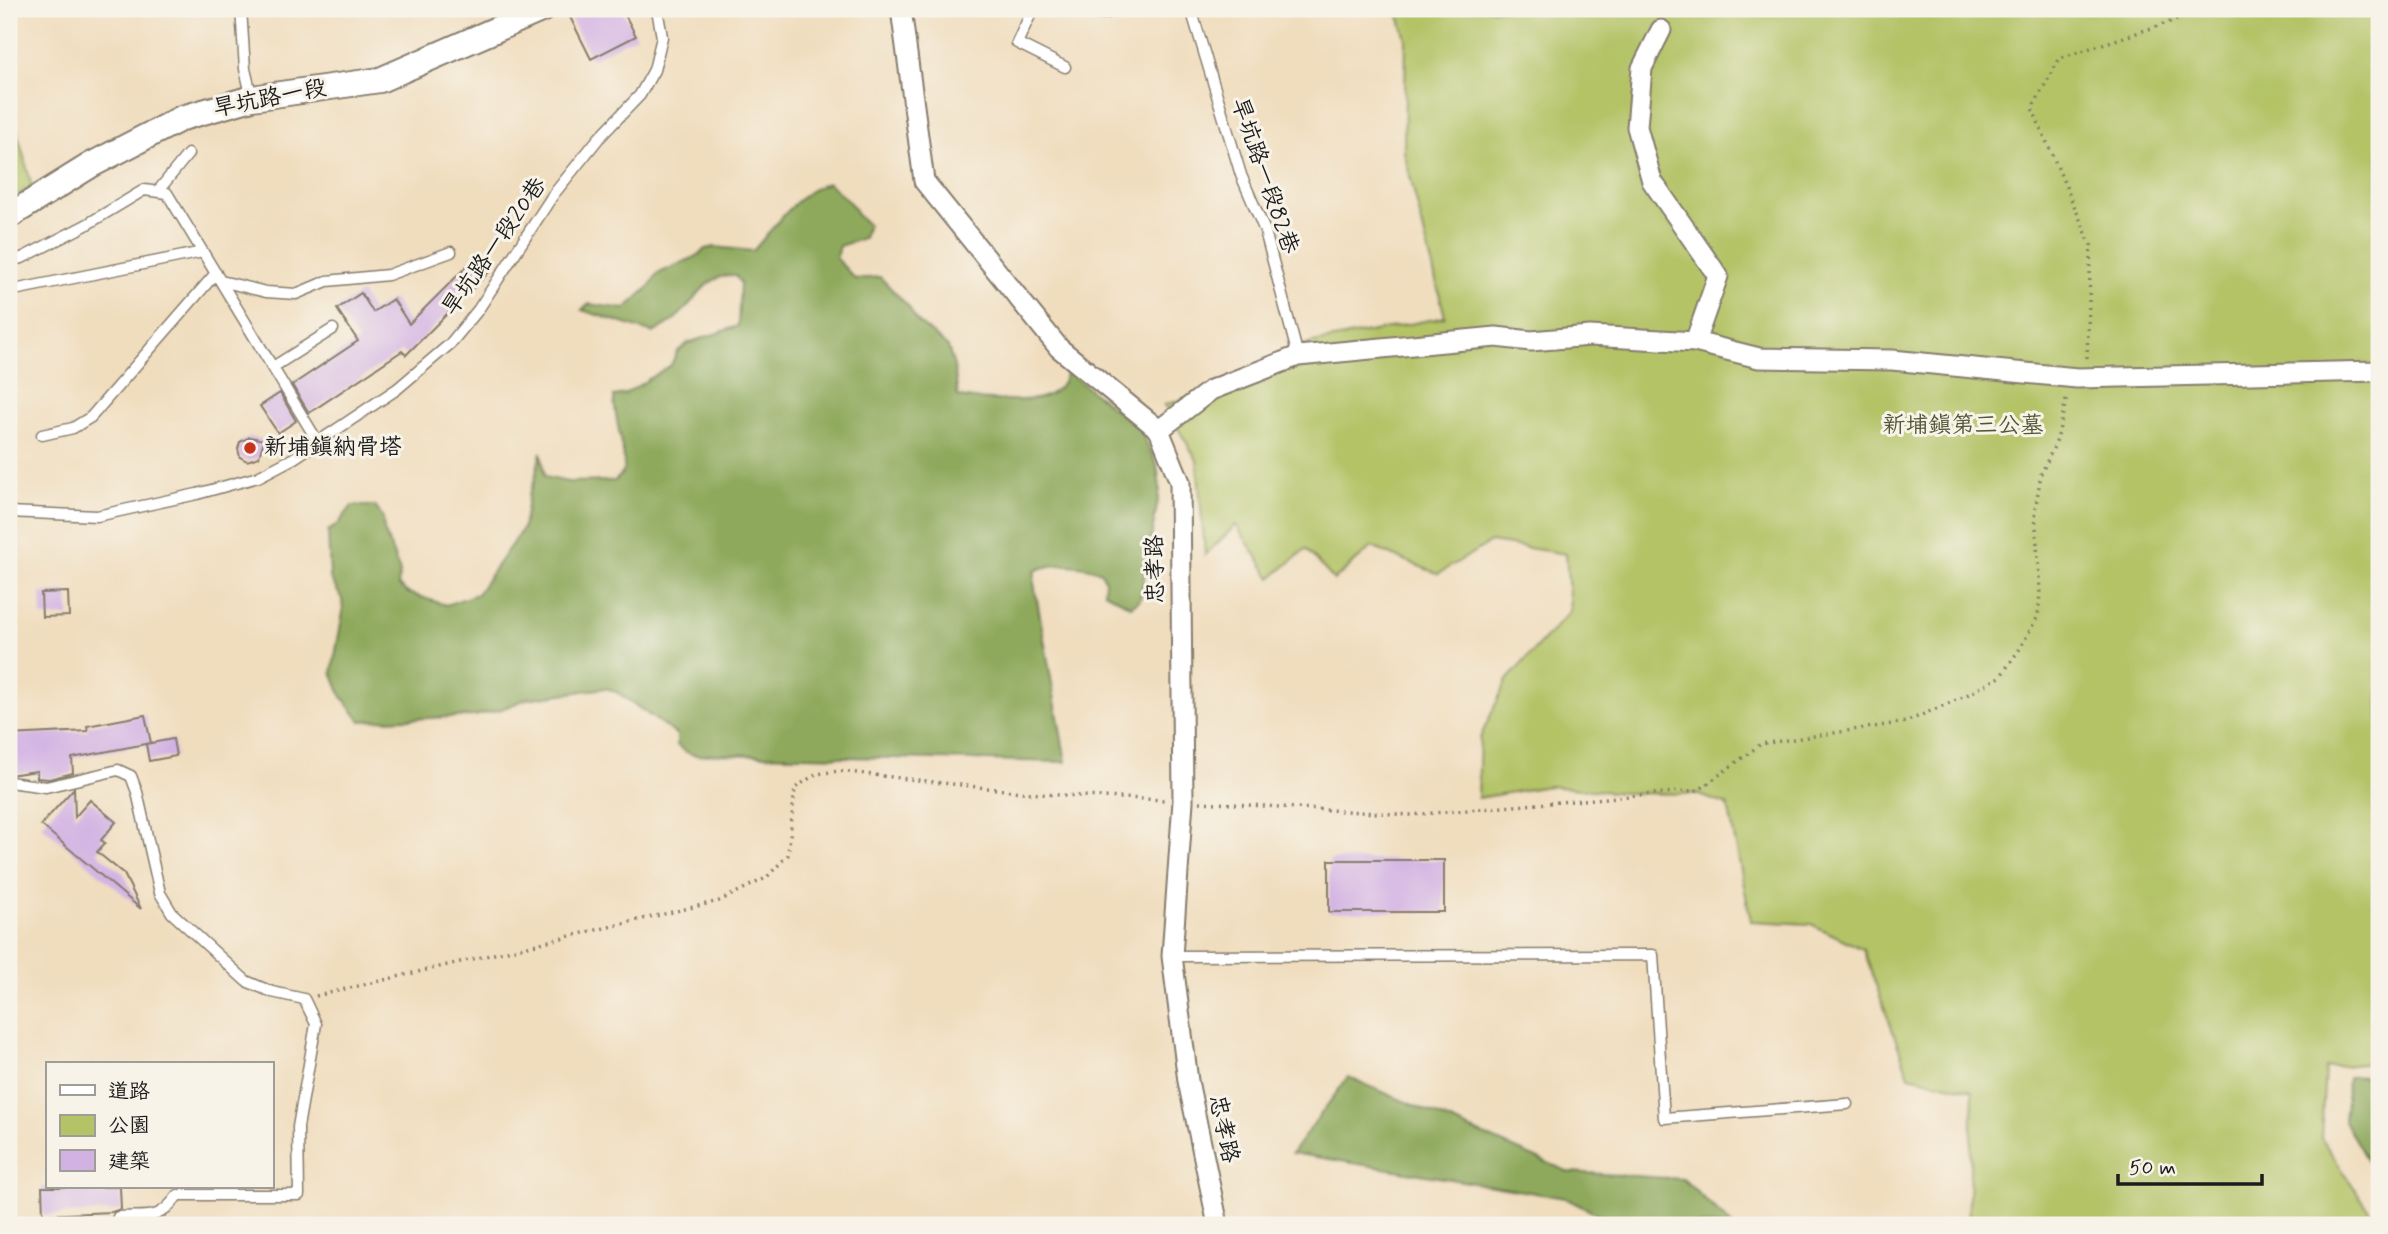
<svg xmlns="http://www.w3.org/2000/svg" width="2388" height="1234" font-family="Mynerve,'LXGW WenKai TC',sans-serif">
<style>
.green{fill:#b3c366;stroke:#687041;stroke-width:2}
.forest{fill:#8ea95b;stroke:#55623c;stroke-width:2}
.building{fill:#d2b1e3}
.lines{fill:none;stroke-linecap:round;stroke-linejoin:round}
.service-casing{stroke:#867c6d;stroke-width:13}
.minor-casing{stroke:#867c6d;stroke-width:23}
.tertiary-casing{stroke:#867c6d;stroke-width:28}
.path{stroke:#867c6d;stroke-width:3.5;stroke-dasharray:2 5;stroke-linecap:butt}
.service{stroke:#fff;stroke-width:10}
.minor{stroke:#fff;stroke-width:19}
.tertiary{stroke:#fff;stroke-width:24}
.poi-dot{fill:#c8321e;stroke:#f7f3e8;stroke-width:2.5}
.labels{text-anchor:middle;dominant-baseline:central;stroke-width:6;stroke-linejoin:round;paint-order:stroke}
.street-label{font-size:23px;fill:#1c1c1c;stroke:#f7f3e8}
.park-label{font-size:23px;fill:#515636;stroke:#f7f3e8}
.poi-label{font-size:23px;fill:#1c1c1c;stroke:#f7f3e8;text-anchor:start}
</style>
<rect width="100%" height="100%" fill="#f7f3e8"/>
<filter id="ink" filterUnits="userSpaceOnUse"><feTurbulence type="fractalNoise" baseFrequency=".0143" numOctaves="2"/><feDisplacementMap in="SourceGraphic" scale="14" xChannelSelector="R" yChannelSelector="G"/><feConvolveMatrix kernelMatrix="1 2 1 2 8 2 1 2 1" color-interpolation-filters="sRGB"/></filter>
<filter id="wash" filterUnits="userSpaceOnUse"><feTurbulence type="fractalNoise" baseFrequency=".00686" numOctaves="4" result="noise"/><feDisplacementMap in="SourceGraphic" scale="28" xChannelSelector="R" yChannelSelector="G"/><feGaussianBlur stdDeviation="1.57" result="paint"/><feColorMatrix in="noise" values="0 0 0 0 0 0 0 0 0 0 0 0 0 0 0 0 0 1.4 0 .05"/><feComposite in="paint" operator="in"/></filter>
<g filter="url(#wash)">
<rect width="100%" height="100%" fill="#f0ddbe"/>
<path class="green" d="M 1397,9 L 2379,9 L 2379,1062 L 2325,1068 L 2321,1138 L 2379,1225 L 1968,1225 L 1973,1091 L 1909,1076 L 1863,949 L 1811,924 L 1751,921 L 1728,805 L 1696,794 L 1625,793 L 1548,786 L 1478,798 L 1480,738 L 1507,680 L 1570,611 L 1566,554 L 1491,542 L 1438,574 L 1372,547 L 1334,580 L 1306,549 L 1271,578 L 1236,525 L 1205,555 L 1197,460 L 1164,405 L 1198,394 L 1298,346 L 1445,317 L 1404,152 L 1406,39 Z
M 9,101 L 32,187 L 9,200 Z"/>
<path class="forest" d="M 829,183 L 852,205 L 858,216 L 868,224 L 864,238 L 839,246 L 836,258 L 855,279 L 880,277 L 909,307 L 916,320 L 948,347 L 954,366 L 958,396 C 971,401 1031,402 1043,397 C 1055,393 1063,385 1066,374 L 1064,369 L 1140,429 L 1157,465 L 1160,489 L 1140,600 L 1131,606 L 1104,592 L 1105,580 L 1101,572 C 1084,564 1052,562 1035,571 L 1034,583 L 1066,762 L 713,754 C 697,757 689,756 677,745 L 677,735 L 618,693 L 606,688 L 526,699 L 499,710 L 475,716 L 361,721 L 342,697 L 332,673 L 343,612 L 342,599 L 330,578 L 328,531 L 337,525 L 352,506 L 375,506 L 383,518 L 384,530 L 400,572 L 398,585 L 408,593 L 446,605 L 477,594 L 523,528 L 529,494 L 534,482 L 541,452 L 545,477 L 568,482 L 615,481 C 617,478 621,476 623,472 C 628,461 613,413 614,396 L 625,394 L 671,365 L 677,352 L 688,343 L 738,326 L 740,283 L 735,275 C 704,275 698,299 677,317 C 670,324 661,328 653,333 L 582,310 L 589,304 L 625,309 L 650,286 L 657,274 L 697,256 L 705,249 L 715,247 L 753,251 C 771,231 802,187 829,183 Z
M 2379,1076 L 2379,1181 L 2344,1121 L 2348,1077 Z
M 1348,1077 L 1569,1172 L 1683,1179 L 1732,1225 L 1618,1225 L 1565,1198 L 1292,1153 Z"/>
<g id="blocks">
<path class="building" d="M 566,9 L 622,9 L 636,36 L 591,59 Z
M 476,257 L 490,271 L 406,355 L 402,351 L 309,413 L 292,385 L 358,341 L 337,309 L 361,293 L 373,312 L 393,299 L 409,324 Z
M 280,393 L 296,421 L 278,433 L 260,406 Z
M 250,437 L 264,440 L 259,457 L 247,461 L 240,457 L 238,449 L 240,442 Z
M 68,592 L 69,616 L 42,617 L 41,593 Z
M 145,715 L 151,743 L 72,758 L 73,773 L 49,779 L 37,778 L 37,771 L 9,775 L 9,735 L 88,731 L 87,726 Z
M 173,739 L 176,756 L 149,761 L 146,744 Z
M 74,788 L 75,817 L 90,800 L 116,822 L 101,840 L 105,843 L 97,852 L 124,874 L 141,909 L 41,825 Z
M 1329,860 L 1444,860 L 1444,912 L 1329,912 Z
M 42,1187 L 120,1187 L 121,1209 L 112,1212 L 43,1215 Z"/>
</g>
</g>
<g filter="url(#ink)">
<use href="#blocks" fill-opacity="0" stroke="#867c6d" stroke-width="2"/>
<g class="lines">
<g class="service-casing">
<path id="service" d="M 241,9 L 245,69 L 252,98
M 1033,9 L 1017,43 L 1065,67
M 1081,9 C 1094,17 1107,14 1120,9
M 1191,9 L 1241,175 L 1265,231 L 1298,356
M 158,191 L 188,154
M 9,260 L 22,258 L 86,225 L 144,190 L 167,193 L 318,442
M 221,281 L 266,292 L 296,294 L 327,281 L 388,275 L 451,252
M 9,291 L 203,252
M 273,367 L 333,329
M 42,435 L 73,428 L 91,417 L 216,273
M 9,512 L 97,516 L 197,494 L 258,477 L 294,458 L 397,389 L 450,344 L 478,310 L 553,195 L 598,139 L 640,95 L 654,70 L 662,37 L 657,9
M 9,782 L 46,787 L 118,770 L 131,776 L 137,792 L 160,893 L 172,913 L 246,981 L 272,992 L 304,999 L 316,1024 L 298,1127 L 299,1195 L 178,1195 C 158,1222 150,1215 118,1217
M 1172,956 L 1653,955 L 1664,1118 L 1847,1104"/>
</g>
<g class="minor-casing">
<path id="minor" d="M 901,9 L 924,181 L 1059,348 L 1159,430 L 1180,482 L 1183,801 L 1172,956 L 1188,1081 L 1218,1225
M 1661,30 L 1642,68 L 1637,127 L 1652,181 L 1718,276 L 1695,342
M 1159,430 L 1211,390 L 1298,356 L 1496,337 L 1531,341 L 1590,336 L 1695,342 L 1759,358 L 1892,360 L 2077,378 L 2379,371"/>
</g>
<g class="tertiary-casing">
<path id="tertiary" d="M 9,216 L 91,165 L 182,118 L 252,98 L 380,80 L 543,9"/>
</g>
<path class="path" d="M 2087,358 L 2091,245 L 2032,108 L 2060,58 L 2210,9
M 1200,802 L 1410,815 L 1699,790 L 1761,744 L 1906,722 L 1963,697 L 2000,677 L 2019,650 L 2038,616 L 2040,593 L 2035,511 L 2041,474 L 2057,440 L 2067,396
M 316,996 L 719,901 L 766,878 L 788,855 L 795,788 L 816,774 L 839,771 L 1039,794 L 1165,800"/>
<use href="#service" class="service"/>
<use href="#minor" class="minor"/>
<use href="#tertiary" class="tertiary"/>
</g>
</g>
<circle class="poi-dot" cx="250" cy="448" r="7"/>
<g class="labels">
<g class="street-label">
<text transform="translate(270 99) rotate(-11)">旱坑路一段</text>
<text transform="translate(1264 176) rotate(71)">旱坑路一段82巷</text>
<text transform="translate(495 247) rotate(-55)">旱坑路一段20巷</text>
<text transform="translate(1156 569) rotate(-91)">忠孝路</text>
<text transform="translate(1223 1129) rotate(78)">忠孝路</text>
</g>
<g class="park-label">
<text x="1963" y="426">新埔鎮第三公墓</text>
</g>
<g class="poi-label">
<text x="264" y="448">新埔鎮納骨塔</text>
</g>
</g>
<rect width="2388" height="1234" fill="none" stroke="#f7f3e8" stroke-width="35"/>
<rect x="46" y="1062" width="228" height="126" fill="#f7f3e8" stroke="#9f9d96" stroke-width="2"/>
<rect x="60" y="1085" width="35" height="10" fill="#ffffff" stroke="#9f9d96" stroke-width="2"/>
<text x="108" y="1098" font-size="21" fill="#1c1c1c">道路</text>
<rect x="60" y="1115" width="35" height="21" fill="#b3c366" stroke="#9f9d96" stroke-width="2"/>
<text x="108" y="1132" font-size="21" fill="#1c1c1c">公園</text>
<rect x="60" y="1150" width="35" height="21" fill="#d2b1e3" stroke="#9f9d96" stroke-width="2"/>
<text x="108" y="1168" font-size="21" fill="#1c1c1c">建築</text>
<path d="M2118 1174v10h144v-10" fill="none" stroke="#1c1c1c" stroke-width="3.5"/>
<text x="2129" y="1174" font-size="21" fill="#1c1c1c" stroke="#f7f3e8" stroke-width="5" paint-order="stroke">50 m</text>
</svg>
